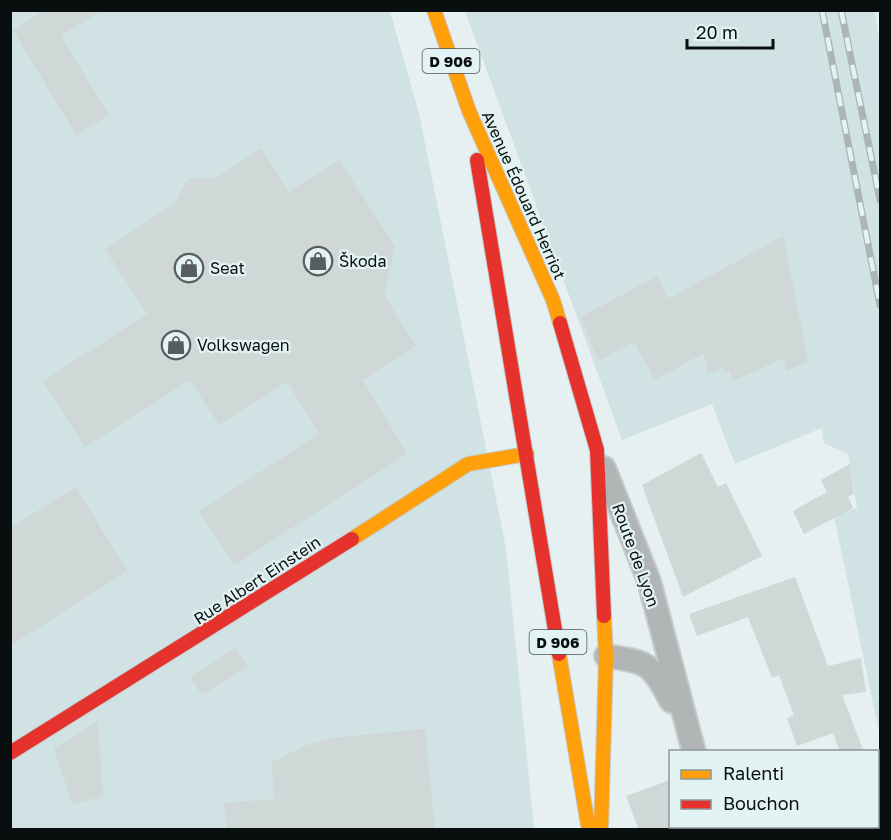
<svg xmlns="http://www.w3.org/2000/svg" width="891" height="840" font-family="'Golos Text',sans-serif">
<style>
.built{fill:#d0e2e3}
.building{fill:#d0d7d7}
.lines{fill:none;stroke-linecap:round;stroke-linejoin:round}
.street-casing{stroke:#c4cbcb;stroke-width:26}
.slow-casing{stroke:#c4cbcb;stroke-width:16}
.jam-casing{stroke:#c4cbcb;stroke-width:16}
.street{stroke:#b1b5b5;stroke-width:22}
.slow{stroke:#ff9f0a;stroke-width:14}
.jam{stroke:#e5322d;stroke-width:14}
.rail-casing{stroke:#adb4b4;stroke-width:7}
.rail{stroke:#e3f3f4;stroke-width:4.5;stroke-dasharray:14;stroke-linecap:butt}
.labels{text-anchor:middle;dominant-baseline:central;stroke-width:4.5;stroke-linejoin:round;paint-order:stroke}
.shield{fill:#e3f3f4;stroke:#4a5353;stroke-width:1.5}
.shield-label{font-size:15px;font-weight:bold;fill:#090e0e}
.street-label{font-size:16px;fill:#090e0e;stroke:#e3f3f4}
.poi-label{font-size:16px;fill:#090e0e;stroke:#e3f3f4;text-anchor:start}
</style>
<rect width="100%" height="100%" fill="#e7f0f0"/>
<path class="built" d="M 10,11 L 390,11 L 419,113 L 506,549 L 534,829 L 11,829 Z
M 465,11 L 875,11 L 880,45 L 880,737 L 834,516 L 857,508 L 848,454 L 824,443 L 822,428 L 735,464 L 712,404 L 622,440 Z"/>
<path class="building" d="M 45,10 L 102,10 L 61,36 L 109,115 L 76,135 L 13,30 Z
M 261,148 L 289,192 L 339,160 L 395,246 L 384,295 L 416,346 L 363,380 L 407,454 L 234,565 L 199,511 L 319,434 L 287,382 L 219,425 L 190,380 L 85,447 L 43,381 L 147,314 L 105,249 L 174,204 L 189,178 L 215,178 Z
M 783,236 L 808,361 L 786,371 L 784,358 L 733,381 L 730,371 L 725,372 L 723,368 L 708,374 L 704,353 L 655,380 L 634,342 L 598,361 L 581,317 L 657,276 L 668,299 Z
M 701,453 L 718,487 L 726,483 L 762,556 L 683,597 L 642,485 Z
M 850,464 L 854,494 L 848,497 L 853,508 L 804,534 L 793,511 L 827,492 L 821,480 Z
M 76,487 L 127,571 L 10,646 L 10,528 Z
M 795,577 L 828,666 L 861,658 L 866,692 L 842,695 L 864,752 L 840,752 L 833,733 L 797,746 L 787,718 L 794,715 L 779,675 L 772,678 L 748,617 L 697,636 L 689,614 Z
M 235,648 L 248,666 L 202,695 L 190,677 Z
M 98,721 L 103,796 L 73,805 L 54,749 Z
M 425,729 L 435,830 L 227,830 L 224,803 L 274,799 L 272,762 L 304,746 L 333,738 Z
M 670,780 L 670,830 L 639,830 L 626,796 Z"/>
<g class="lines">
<g class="street-casing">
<path id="street" d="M 604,468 L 649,581 L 694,752
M 606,656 C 648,662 651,663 671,701
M 721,826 L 722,830"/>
</g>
<g class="slow-casing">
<path id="slow" d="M 434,10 L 469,111 L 553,300 L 560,323
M 352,539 L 468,464 L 527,454
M 559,654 L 588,825
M 601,830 L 606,656 L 604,616"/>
</g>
<g class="jam-casing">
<path id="jam" d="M 477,160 L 559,654
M 560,323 L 597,450 L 604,616
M 10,753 L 352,539"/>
</g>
<use href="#street" class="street"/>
<use href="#slow" class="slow"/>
<use href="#jam" class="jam"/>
<g class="rail-casing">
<path id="rail" d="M 822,10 L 880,305
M 841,10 L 880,200"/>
</g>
<use href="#rail" class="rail"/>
</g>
<defs>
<g id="shop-ring" transform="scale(1.5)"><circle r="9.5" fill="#e3f3f4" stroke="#575d5d" stroke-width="1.5"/><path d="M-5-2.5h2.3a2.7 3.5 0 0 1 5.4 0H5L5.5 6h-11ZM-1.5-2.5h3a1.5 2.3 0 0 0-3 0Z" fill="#575d5d"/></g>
</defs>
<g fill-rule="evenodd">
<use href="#shop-ring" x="318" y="261"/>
<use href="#shop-ring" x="189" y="268"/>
<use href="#shop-ring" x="176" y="345"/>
</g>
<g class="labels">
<g class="shield">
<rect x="422.5" y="49" width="57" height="24" rx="4.5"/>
<rect x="529.5" y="630" width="57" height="24" rx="4.5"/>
</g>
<g class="shield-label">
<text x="451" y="61">D 906</text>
<text x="558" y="642">D 906</text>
</g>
<g class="street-label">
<text transform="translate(524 195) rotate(66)">Avenue Édouard Herriot</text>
<text transform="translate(636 555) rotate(70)">Route de Lyon</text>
<text transform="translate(257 580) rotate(-33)">Rue Albert Einstein</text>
</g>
<g class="poi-label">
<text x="339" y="261">Škoda</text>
<text x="210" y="268">Seat</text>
<text x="197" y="345">Volkswagen</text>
</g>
</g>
<rect width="891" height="840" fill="none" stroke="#090e0e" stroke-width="24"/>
<rect x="669" y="750" width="210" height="78" fill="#e3f3f4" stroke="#8c9798" stroke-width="1.5"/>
<rect x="681" y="770" width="30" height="9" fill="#ff9f0a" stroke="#8c9798" stroke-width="1.5"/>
<text x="723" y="780" font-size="18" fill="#090e0e">Ralenti</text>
<rect x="681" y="800" width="30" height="9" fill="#e5322d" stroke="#8c9798" stroke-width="1.5"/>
<text x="723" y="810" font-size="18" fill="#090e0e">Bouchon</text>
<path d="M687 39v9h86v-9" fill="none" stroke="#090e0e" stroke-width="3"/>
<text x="696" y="39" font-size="18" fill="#090e0e" stroke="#e3f3f4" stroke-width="4.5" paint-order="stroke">20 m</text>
</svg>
